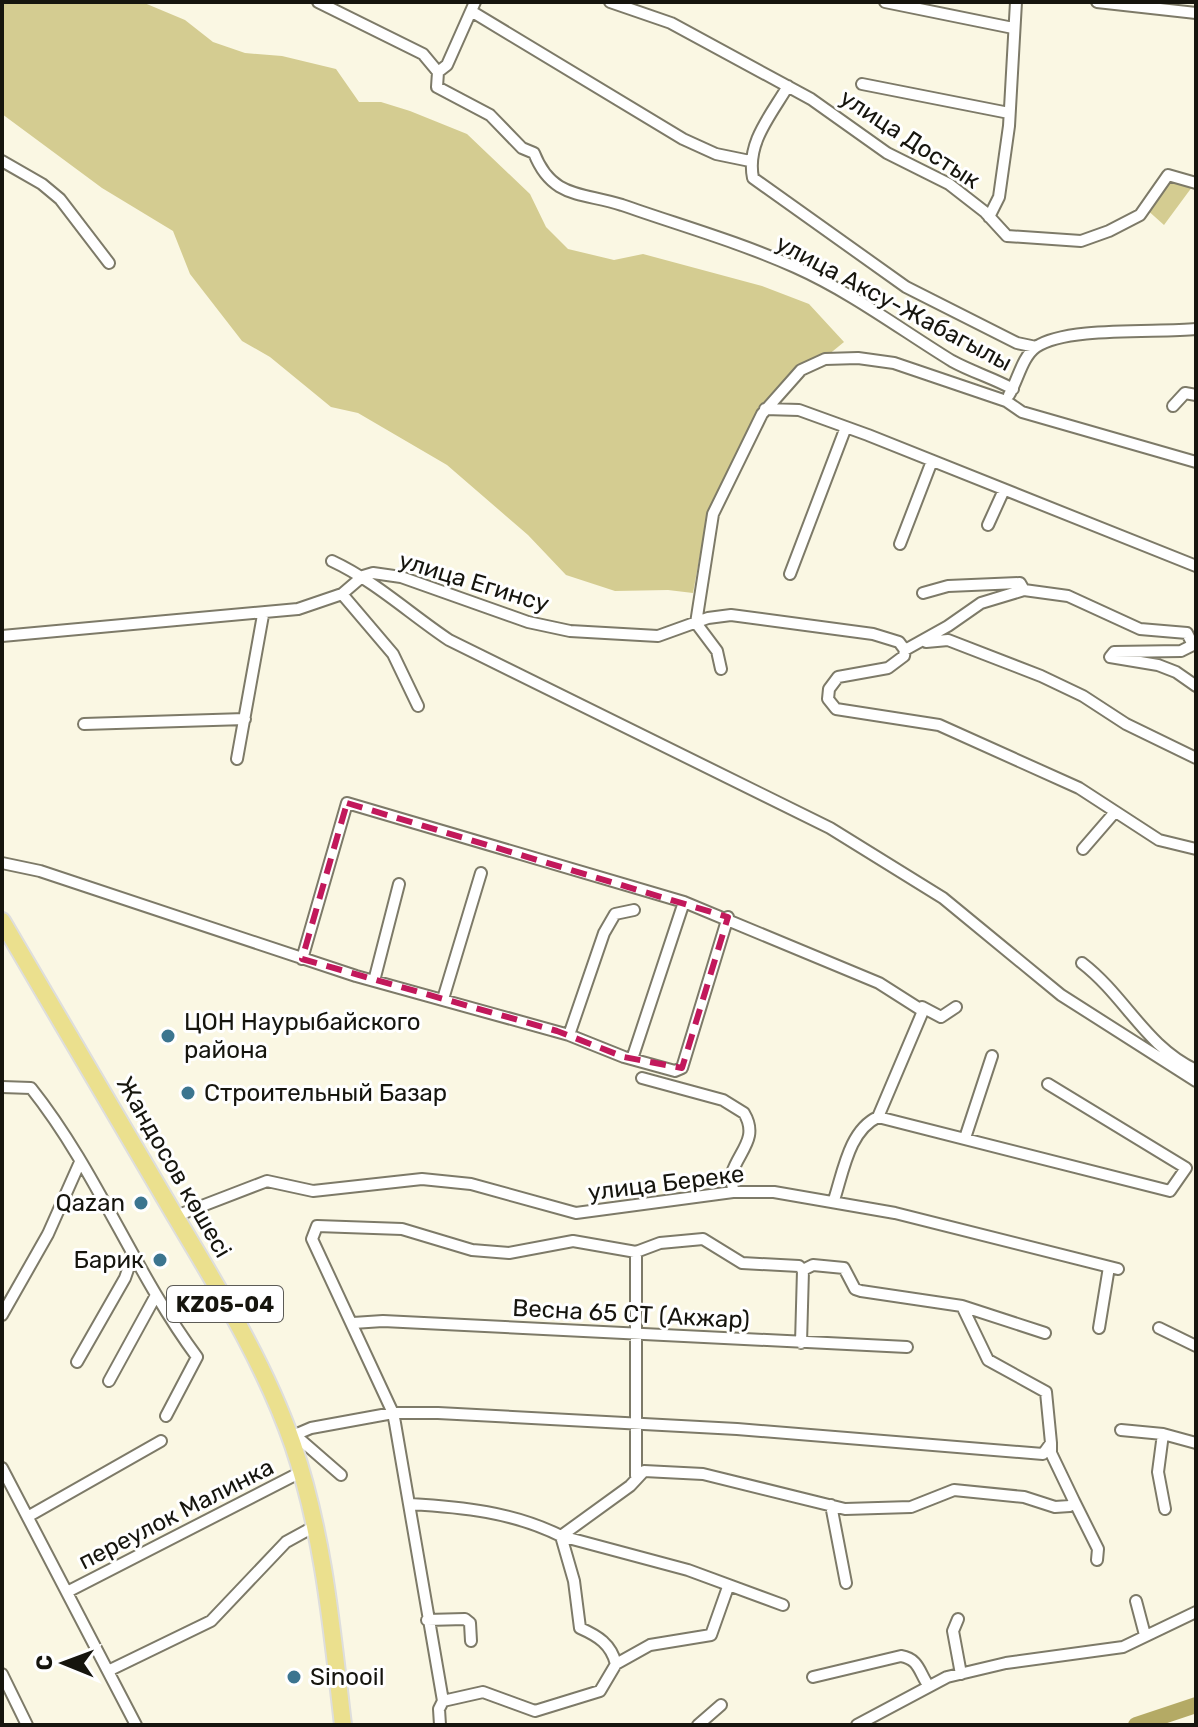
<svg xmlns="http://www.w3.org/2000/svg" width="1198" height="1727" font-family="Rubik,sans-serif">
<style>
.green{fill:#d4cc91}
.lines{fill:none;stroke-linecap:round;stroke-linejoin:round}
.river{stroke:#b4aa65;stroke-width:16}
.street-casing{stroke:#7d7a68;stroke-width:14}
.primary-casing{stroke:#dededd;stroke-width:20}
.street{stroke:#fff;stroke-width:10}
.primary{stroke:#ebe08e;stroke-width:16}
.marked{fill:none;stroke:#c2185b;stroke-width:6;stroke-dasharray:16 10;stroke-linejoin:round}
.poi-dot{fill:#3c758f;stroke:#fff;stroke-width:3}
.labels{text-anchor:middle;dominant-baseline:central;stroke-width:6;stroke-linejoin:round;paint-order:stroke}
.shield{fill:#fff;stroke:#5c5b56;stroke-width:2}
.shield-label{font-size:22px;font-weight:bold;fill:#16150e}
.street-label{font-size:24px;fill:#16150e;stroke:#fff}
.poi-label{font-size:24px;fill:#16150e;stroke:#fff;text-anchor:start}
</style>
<rect width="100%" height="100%" fill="#faf7e3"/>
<path class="green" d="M 2,2 L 142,2 L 185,20 L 213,42 L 245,53 L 282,56 L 336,69 L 359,102 L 381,102 L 410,111 L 467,134 L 530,194 L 546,227 L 568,249 L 614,260 L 643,254 L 762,286 L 809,304 L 844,342 L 756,414 L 708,511 L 693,593 L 668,590 L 615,591 L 566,575 L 528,535 L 447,465 L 358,413 L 331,407 L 270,357 L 242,341 L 190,274 L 173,231 L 102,188 L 2,114 Z
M 1168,175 L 1195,183 L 1164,225 L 1145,208 Z"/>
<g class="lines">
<path class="river" d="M 1136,1725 L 1196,1705"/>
<g class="street-casing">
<path id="street" d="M 318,2 L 423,54 L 438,72 L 437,87 L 490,115 L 522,148 L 534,153 C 552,199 582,192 622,205 C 679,225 739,242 795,267 C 851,292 900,329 952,361 C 972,372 993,378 1013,389
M 475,2 L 471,11 L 683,139 L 716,154 L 750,161
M 610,2 L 671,23 L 811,99 L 887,153 L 949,184 L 985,212 L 1007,236 L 1081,241 L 1109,231 L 1140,215 L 1168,175 L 1196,183
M 885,2 L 1013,28
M 1097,2 L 1196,13
M 438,72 L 447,65 L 471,11
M 862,84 L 1009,113
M 788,86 C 771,115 746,143 753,178 L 906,287 L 1017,343 L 1036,347
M 2,161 L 42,184 L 60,199 L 109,263
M 989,217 L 999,197 L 1009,126 L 1016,2
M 1009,395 C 1018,380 1022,357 1036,347 C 1066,326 1158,333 1196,329
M 1173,406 L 1185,393 L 1196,395
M 765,409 L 799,410 L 868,435 L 1196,566
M 988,525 L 1003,492
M 900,544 L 932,461
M 332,561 C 375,581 410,614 449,640 L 830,828 L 943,898 L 1061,995 L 1196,1081
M 790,574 L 846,427
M 923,593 L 948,586 L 1020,583 L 1024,590
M 342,594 L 393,654 L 418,706
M 2,636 L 298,609 L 342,594 L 363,576 L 373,573 L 401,577 L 528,622 L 570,631 L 658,636 L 708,618 L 731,615 L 873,634 L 899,642 L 905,650 L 904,656 L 888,668 L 838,677 L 829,689 L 828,699 L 836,709 L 939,725 L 1079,788 L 1159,840 L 1196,849
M 926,642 L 948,640 L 1041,676 L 1083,696 L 1126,724 L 1196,758
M 905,650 L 948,626 L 981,603 L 1024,590 L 1068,596 L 1140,629 L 1187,633 L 1193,645 L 1181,651 L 1114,652 L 1110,657 L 1158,665 L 1176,672 L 1196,686
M 721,669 L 717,651 L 696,623 L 713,514 L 762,414 L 801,370 L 825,359 L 858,358 L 894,363 L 1006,401 L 1022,412 L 1196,462
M 84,724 L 245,719
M 237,759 L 263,615
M 1083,849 L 1115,812
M 2,863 L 40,871 L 356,976 L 569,1035
M 634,910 L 615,914 L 604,933 L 569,1035 L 624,1057 L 675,1071 L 682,1068 L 728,917
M 302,959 L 347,803 L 684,902 L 879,983 L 923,1011 L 878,1117
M 1082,963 C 1126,997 1145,1046 1196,1070
M 374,981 L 399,884
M 443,999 L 481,873
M 922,1007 L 941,1017 L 956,1007
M 632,1059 L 684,902
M 642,1078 L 723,1100 L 744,1113 C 759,1138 739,1151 732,1173 C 731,1178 733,1187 733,1192
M 2,1087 L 31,1088 C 97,1171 134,1272 197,1357 L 166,1416
M 965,1138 L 992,1056
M 834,1200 C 843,1173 849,1130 878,1117 L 1170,1191 L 1186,1168 L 1048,1084
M 176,1216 L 267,1181 L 313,1191 L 422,1179 L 471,1184 L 576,1213 L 733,1192 L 774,1192 L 895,1213 L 1118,1269
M 962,1306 L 1045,1333
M 2,1315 L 48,1234 L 80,1162
M 353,1323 L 383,1321 L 907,1347
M 1099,1328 L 1109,1267
M 1159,1328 L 1196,1346
M 801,1343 L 803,1270
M 77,1362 L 125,1278 L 133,1255
M 109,1381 L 155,1297
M 1121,1430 L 1163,1434 L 1196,1443
M 1163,1434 L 1158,1472 L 1165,1509
M 295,1435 L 341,1475
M 290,1437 L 311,1428 L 393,1413 L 438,1413 L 737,1429 L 1043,1454 L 1051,1443 L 1046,1392 L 988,1360 L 962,1306 L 861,1291 L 855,1289 L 844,1268 L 813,1265 L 803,1270 L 799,1266 L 742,1263 L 703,1239 L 660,1243 L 636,1252 L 573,1241 L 509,1253 L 472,1250 L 402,1229 L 317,1226 L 312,1239 L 393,1413 L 395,1423 L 443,1701 L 439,1709 L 440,1725
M 1051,1443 L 1051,1453 L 1074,1501
M 2,1468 L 136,1725
M 636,1476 L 636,1252
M 410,1504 C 462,1507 513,1512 561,1536 L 630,1486 L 644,1471 L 703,1474 L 845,1509 L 911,1507 L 954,1490 L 1024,1497 L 1055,1507 L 1070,1506 L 1074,1501 L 1098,1549 L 1097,1560
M 831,1505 L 846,1583
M 29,1516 L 161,1441
M 69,1591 L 301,1472
M 1136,1601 L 1145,1635
M 958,1619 L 953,1631 L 961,1674
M 427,1620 L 465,1619 L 470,1623 L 471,1641
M 616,1664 L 650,1645 L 711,1635 L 728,1587
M 108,1671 L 211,1621 L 286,1542 L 315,1526
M 2,1674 L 27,1725
M 813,1677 L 901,1656 C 919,1659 919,1672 928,1685
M 443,1701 L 483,1692 L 535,1711 L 600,1691 L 616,1664 C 611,1644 598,1636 580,1628 L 574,1581 L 561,1536 L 688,1570 L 783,1605
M 698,1725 L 721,1705
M 857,1725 L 947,1677 L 1006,1663 L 1123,1647 L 1196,1612"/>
</g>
<g class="primary-casing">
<path id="primary" d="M 2,921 C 59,1019 117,1116 174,1214 C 218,1288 265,1364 293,1445 C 324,1536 332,1631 343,1725"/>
</g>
<use href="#street" class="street"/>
<use href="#primary" class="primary"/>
</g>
<path class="marked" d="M 347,803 L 728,917 L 682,1068 L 624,1057 L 557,1031 L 302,959 Z"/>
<g class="poi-dot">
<circle cx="168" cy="1036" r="8"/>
<circle cx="188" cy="1093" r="8"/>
<circle cx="141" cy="1203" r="8"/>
<circle cx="160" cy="1260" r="8"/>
<circle cx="294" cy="1677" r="8"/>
</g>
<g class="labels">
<rect class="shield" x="167" y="1286" width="116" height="36" rx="6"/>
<g class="shield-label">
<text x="225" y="1304">KZ05-04</text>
</g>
<g class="street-label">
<text transform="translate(910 139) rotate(33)">улица Достык</text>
<text transform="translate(894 303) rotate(28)">улица Аксу-Жабагылы</text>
<text transform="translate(474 582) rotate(17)">улица Егинсу</text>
<text transform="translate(174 1167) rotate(60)">Жандосов көшесі</text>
<text transform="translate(666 1183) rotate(-7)">улица Береке</text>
<text transform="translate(631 1314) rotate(3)">Весна 65 СТ (Акжар)</text>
<text transform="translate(176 1514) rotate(-27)">переулок Малинка</text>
</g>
<g class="poi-label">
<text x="184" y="1022">ЦОН Наурыбайского<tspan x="184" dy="28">района</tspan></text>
<text x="204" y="1093">Строительный Базар</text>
<text x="125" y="1203" text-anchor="end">Qazan</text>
<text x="144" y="1260" text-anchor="end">Барик</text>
<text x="310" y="1677">Sinooil</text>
</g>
</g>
<rect width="1198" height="1727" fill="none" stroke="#16150e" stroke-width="8"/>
<g transform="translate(64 1663) rotate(271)" stroke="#ffffff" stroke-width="6" paint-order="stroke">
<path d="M0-6L14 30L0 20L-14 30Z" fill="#16150e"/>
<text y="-12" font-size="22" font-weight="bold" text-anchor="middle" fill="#16150e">С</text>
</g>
</svg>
